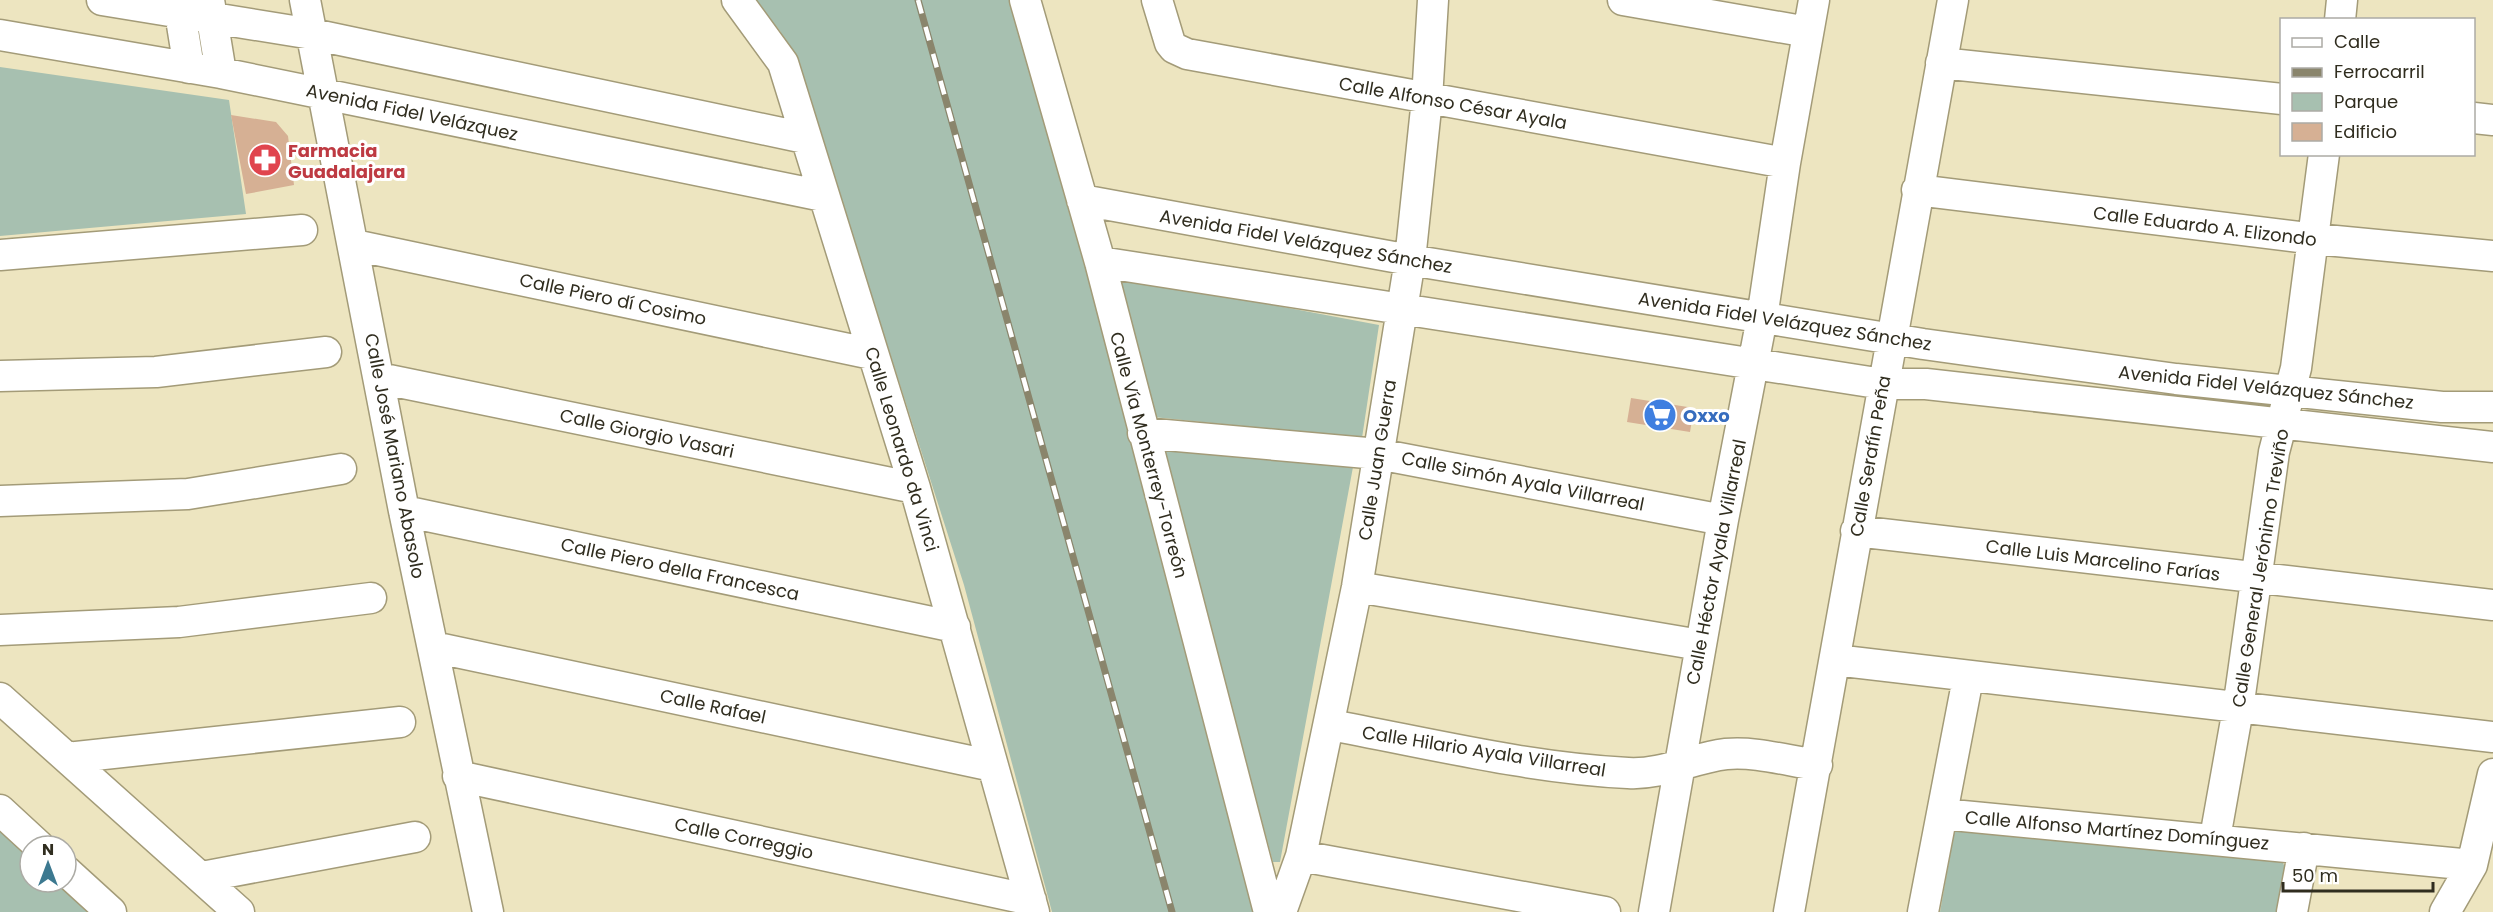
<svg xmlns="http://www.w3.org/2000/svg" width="2493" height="912" font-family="Poppins,sans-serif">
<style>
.green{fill:#a7c0b0}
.building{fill:#d6b094}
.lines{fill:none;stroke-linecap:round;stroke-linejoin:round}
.minor-casing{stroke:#a39b78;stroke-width:33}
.minor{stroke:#fff;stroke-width:30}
.rail-casing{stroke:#8a856c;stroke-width:7}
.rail{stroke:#fff;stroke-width:4.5;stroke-dasharray:14;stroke-linecap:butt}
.labels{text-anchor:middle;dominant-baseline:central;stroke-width:6;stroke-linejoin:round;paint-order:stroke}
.street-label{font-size:18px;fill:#302d1f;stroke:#fff}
.health-label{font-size:18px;font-weight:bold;fill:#be3a42;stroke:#fff;text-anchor:start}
.shop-label{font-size:18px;font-weight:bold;fill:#366cbe;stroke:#fff;text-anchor:start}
</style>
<rect width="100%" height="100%" fill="#ede5c0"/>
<path class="green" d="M 755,0 L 1012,0 L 1088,271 L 1254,912 L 1052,912 L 964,585 L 808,97 L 780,31 Z
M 0,67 L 229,100 L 246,214 L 0,236 Z
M 1113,275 L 1379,325 L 1362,438 L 1153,417 Z
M 1167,444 L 1353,467 L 1280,862 L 1273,862 L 1161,450 Z
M 1955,827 L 2279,855 L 2286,869 L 2278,912 L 1940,912 Z
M 0,828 L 30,855 L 30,882 L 59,882 L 91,912 L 0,912 Z"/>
<path class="building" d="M 231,115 L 276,122 L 288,136 L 294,185 L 246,194 Z
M 1631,398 L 1694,408 L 1690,432 L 1627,422 Z"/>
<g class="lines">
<g class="minor-casing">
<path id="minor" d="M 102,0 L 312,34 L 805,138
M 178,0 L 189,68
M 209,0 L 221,73
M 305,0 L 404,511 L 488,912
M 737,0 L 783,63 L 915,488 L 1034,912
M 1025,0 L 1100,262 L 1269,912
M 1157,0 L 1170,43 L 1174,48 L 1187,54 L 1785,163
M 1623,0 L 1808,32
M 2340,20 L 2342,0
M 0,35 L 221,73 L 823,196
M 1941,63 L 2282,99
M 2474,118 L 2493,120
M 1917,190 L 2315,239 L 2493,256
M 1082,200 L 1410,260 L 1923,344 L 2176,379 L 2442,407 L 2493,407
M 354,245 L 872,354
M 0,255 L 302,230
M 1100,262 L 1883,384 L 1926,384 L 2493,447
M 0,376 L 156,372 L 326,352
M 379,378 L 915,488
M 1143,433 L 1378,454 L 1723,520
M 0,501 L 188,494 L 341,469
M 404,511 L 955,627
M 1856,531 L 2493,605
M 1357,587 L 1700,645
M 0,630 L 179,622 L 371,598
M 433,647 L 993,766
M 1835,660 L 2493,737
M 0,698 L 239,912
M 1330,725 C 1428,743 1528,768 1628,773 C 1663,775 1692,758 1726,754 C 1755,751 1788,761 1817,765
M 67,758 L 400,722
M 458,776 L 1031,900
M 0,810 L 39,846
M 1942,814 L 2472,865
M 2215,838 L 2238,709 L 2274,452 L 2296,368 L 2324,154
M 1301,856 L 1605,912
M 66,871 L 111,912
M 202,877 L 415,837
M 1281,912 L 1301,856 L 1357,587 L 1410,260 L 1427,99 L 1433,0
M 1654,912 L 1723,520 L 1762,318 L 1785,163 L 1814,0
M 1789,912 L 1953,0
M 1923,912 L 1968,678
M 2292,912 L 2304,848
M 2445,912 L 2472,865 L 2493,774"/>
</g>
<use href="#minor" class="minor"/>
<g class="rail-casing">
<path id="rail" d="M 918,0 L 1172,912"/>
</g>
<use href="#rail" class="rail"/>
</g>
<defs>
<g id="pharmacy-disc" transform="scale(1.725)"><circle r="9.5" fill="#e0444e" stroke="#fff"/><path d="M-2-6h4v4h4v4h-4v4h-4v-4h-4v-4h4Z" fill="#fff"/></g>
<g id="supermarket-disc" transform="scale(1.725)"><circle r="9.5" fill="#3f7fe0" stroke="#fff"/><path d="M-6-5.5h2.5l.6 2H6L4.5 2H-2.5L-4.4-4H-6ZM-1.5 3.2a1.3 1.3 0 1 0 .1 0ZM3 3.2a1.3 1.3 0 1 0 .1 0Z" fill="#fff"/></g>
</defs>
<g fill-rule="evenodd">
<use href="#pharmacy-disc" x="265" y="160"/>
<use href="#supermarket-disc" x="1660" y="415"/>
</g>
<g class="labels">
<g class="street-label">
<text transform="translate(1453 103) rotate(10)">Calle Alfonso César Ayala</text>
<text transform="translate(412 112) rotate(12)">Avenida Fidel Velázquez</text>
<text transform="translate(2205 226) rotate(7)">Calle Eduardo A. Elizondo</text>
<text transform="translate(1306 241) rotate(10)">Avenida Fidel Velázquez Sánchez</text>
<text transform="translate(613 299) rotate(12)">Calle Piero dí Cosimo</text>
<text transform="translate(1785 321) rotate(9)">Avenida Fidel Velázquez Sánchez</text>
<text transform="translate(2266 387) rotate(6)">Avenida Fidel Velázquez Sánchez</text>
<text transform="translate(647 433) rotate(12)">Calle Giorgio Vasari</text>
<text transform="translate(902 449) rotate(73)">Calle Leonardo da Vinci</text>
<text transform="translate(1149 455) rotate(75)">Calle Vía Monterrey-Torreón</text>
<text transform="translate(395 456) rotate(79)">Calle José Mariano Abasolo</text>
<text transform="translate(1870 456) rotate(-80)">Calle Serafín Peña</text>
<text transform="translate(1377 460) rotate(-81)">Calle Juan Guerra</text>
<text transform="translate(1523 481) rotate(11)">Calle Simón Ayala Villarreal</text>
<text transform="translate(2103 560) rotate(7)">Calle Luis Marcelino Farías</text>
<text transform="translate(1716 562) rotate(-79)">Calle Héctor Ayala Villarreal</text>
<text transform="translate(2260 568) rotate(-81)">Calle General Jerónimo Treviño</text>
<text transform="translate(680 569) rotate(12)">Calle Piero della Francesca</text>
<text transform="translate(713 706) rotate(12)">Calle Rafael</text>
<text transform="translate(1484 751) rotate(9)">Calle Hilario Ayala Villarreal</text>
<text transform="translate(2117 830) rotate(5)">Calle Alfonso Martínez Domínguez</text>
<text transform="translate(744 838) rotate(12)">Calle Correggio</text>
</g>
<g class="health-label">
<text x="288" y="150">Farmacia<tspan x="288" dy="21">Guadalajara</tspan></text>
</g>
<g class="shop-label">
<text x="1683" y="415">Oxxo</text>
</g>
</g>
<rect x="2280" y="18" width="195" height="138" fill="#ffffff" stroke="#acaba5" stroke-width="1.5"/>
<rect x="2292" y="38" width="30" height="9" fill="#ffffff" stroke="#acaba5" stroke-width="1.5"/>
<text x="2334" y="48" font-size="18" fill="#302d1f">Calle</text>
<rect x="2292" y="68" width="30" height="9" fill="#8a856c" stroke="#acaba5" stroke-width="1.5"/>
<text x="2334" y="78" font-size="18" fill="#302d1f">Ferrocarril</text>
<rect x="2292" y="93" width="30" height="18" fill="#a7c0b0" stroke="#acaba5" stroke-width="1.5"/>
<text x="2334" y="108" font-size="18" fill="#302d1f">Parque</text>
<rect x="2292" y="123" width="30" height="18" fill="#d6b094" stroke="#acaba5" stroke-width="1.5"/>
<text x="2334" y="138" font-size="18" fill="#302d1f">Edificio</text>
<g transform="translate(48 864)"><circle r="28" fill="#ffffff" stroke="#acaba5" stroke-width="1.5"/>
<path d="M0-4.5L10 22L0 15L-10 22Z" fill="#3c7990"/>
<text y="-9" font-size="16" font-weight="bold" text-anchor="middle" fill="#302d1f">N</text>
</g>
<path d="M2283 882v9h150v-9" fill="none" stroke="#302d1f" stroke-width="3"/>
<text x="2292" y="882" font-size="18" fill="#302d1f" stroke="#ffffff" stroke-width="4.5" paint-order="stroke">50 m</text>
</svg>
